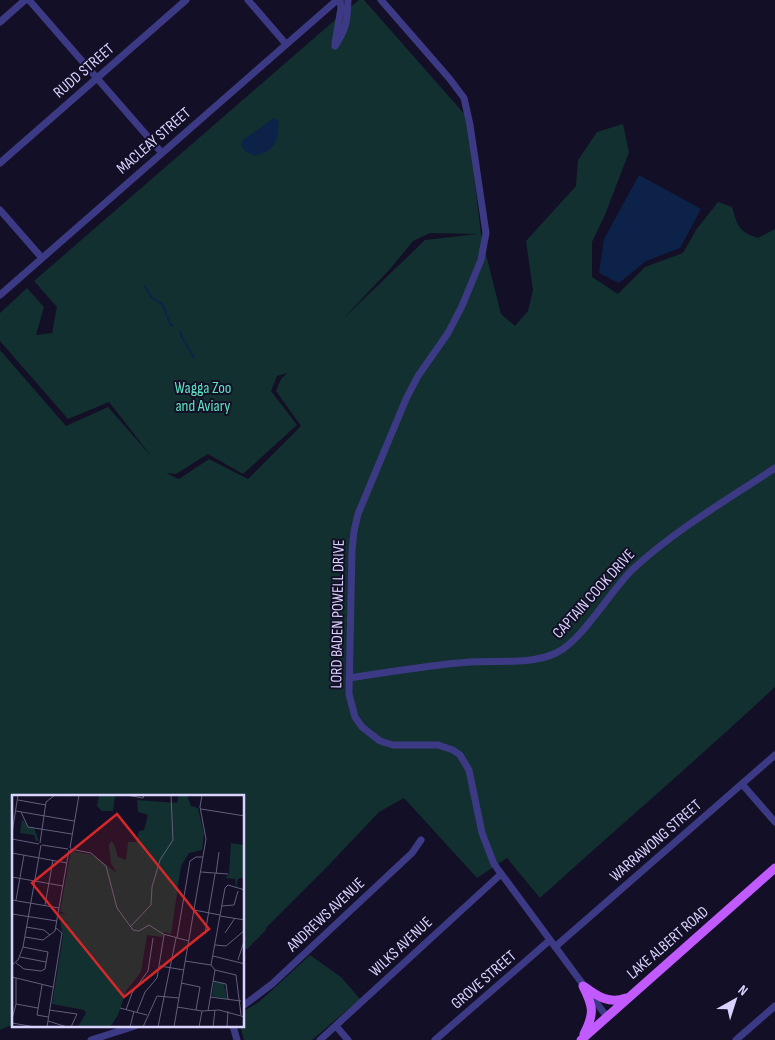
<svg xmlns="http://www.w3.org/2000/svg" width="775" height="1040" font-family="'Sofia Sans Condensed',sans-serif">
<style>
.green{fill:#12302f;fill-rule:evenodd}
.water{fill:#0c2248}
.lines{fill:none;stroke-linecap:round;stroke-linejoin:round}
.stream{stroke:#0c2248;stroke-width:2}
.minor{stroke:#3d3a85;stroke-width:7}
.major{stroke:#c25bff;stroke-width:9}
.labels{text-anchor:middle;dominant-baseline:central;stroke-width:4;stroke-linejoin:round;paint-order:stroke}
.street-label{font-size:16px;fill:#d9d4ff;stroke:#130f26}
.park-label{font-size:16px;fill:#5fe0c0;stroke:#130f26}
.inset-road{fill:none;stroke:#625e7d;stroke-width:1}
.view{fill:#d62828;fill-opacity:0.15;stroke:#d62828;stroke-width:2.5}
.inset-edge{fill:none;stroke:#d9d4ff;stroke-width:2.5}
</style>
<rect width="100%" height="100%" fill="#130f26"/>
<path class="green" d="M 359,0 L 364,0 L 467,117 L 481,234 L 501,314 L 515,326 L 528,311 L 533,290 L 526,241 L 576,186 L 578,160 L 597,132 L 623,124 L 629,152 L 605,215 L 592,242 L 592,277 L 618,294 L 645,267 L 683,253 L 696,230 L 718,202 L 732,207 C 737,225 739,232 758,238 L 775,229 L 775,687 C 698,759 618,827 540,898 L 507,858 L 477,878 L 404,798 L 379,812 L 326,868 L 266,928 L 266,930 L 247,949 L 244,949 L 244,796 L 14,796 L 14,1024 L 0,1030 L 0,350 L 66,426 L 108,407 L 152,457 L 109,402 L 68,419 L 0,341 L 0,313 L 27,288 L 44,307 L 36,335 L 52,333 L 57,307 L 34,281 L 343,13 L 343,22 L 347,10 ZM 430,233 L 477,234 L 425,240 L 344,318 L 390,269 L 413,241 ZM 287,373 L 281,379 L 276,391 L 301,426 L 248,479 L 209,459 L 179,479 L 166,473 L 176,474 L 208,454 L 243,474 L 297,425 L 271,391 L 277,376 Z
M 310,955 L 341,977 L 360,999 L 312,1040 L 244,1040 L 240,1026 L 244,1026 L 244,1011 L 259,1002 Z"/>
<path class="water" d="M 274,118 L 278,120 C 280,132 277,146 266,152 C 263,154 258,154 255,156 L 245,151 L 241,145 L 243,140 Z
M 639,175 L 701,209 L 680,248 L 646,261 L 619,283 L 599,273 L 604,239 Z"/>
<g class="lines">
<path class="stream" d="M 145,286 L 151,297 L 163,305 L 170,324 L 173,326
M 180,332 L 184,342
M 186,344 L 194,358"/>
<path class="minor" d="M 29,0 L 162,153
M 248,0 L 286,44
M 381,0 L 449,78 L 464,98 L 470,125 L 486,233 L 481,260 L 462,306 L 448,333 L 418,376 L 406,399 L 358,514 L 354,531 L 352,550 L 349,694 L 355,717 L 362,727 L 380,741 L 393,745 L 438,745 L 453,750 L 460,755 L 469,770 L 482,833 L 494,864 L 607,1017
M 0,22 L 25,0
M 335,43 L 341,8 L 340,0
M 335,46 C 347,28 347,21 348,0
M 0,163 L 186,0
M 0,210 L 42,258
M 0,295 L 337,0
M 349,678 C 390,672 429,665 470,662 C 498,660 531,665 556,653 C 582,641 610,591 633,569 C 675,530 727,500 775,468
M 742,784 L 775,822
M 555,947 L 775,755
M 244,1005 L 272,984 L 412,853 L 421,840
M 233,1026 L 237,1040
M 336,1026 L 348,1040
M 91,1040 L 135,1026
M 320,1040 L 501,874
M 435,1040 L 550,940
M 736,1040 L 775,1006"/>
<path class="major" d="M 583,986 C 593,1006 595,1013 584,1034
M 585,987 C 598,997 610,1004 626,998
M 581,1040 L 775,868"/>
</g>
<g class="labels">
<g class="street-label">
<text transform="translate(84 71) rotate(-41)">RUDD STREET</text>
<text transform="translate(154 141) rotate(-41)">MACLEAY STREET</text>
<text transform="translate(594 594) rotate(-48)">CAPTAIN COOK DRIVE</text>
<text transform="translate(338 614) rotate(-89)">LORD BADEN POWELL DRIVE</text>
<text transform="translate(656 841) rotate(-41)">WARRAWONG STREET</text>
<text transform="translate(326 915) rotate(-43)">ANDREWS AVENUE</text>
<text transform="translate(668 943) rotate(-41)">LAKE ALBERT ROAD</text>
<text transform="translate(401 947) rotate(-43)">WILKS AVENUE</text>
<text transform="translate(484 980) rotate(-41)">GROVE STREET</text>
</g>
<g class="park-label">
<text x="203" y="388">Wagga Zoo<tspan x="203" dy="18">and Aviary</tspan></text>
</g>
</g>
<g transform="translate(12 795)">
<rect width="232" height="232" fill="#130f26"/>
<path d="M 87,0 L 103,1 L 101,16 L 90,16 L 85,11 ZM 167,0 L 175,0 L 179,11 L 186,13 L 192,39 L 190,55 L 177,58 L 169,71 L 159,139 L 152,137 L 150,142 L 135,140 L 129,177 L 114,196 L 106,220 L 98,232 L 66,232 L 74,218 L 72,215 L 40,209 L 51,142 L 48,126 L 65,129 L 47,125 L 48,118 L 55,120 L 48,116 L 59,56 L 81,60 L 105,78 L 99,68 L 97,50 L 99,46 L 102,49 L 106,62 L 114,65 L 116,47 L 124,47 L 127,36 L 132,35 L 136,20 L 126,17 L 125,5 L 165,8 ZM 10,24 L 16,32 L 22,33 L 27,46 L 24,46 L 22,40 L 8,38 ZM 219,48 L 232,50 L 232,82 L 226,84 L 224,94 L 223,84 L 213,83 L 217,79 ZM 202,187 L 212,188 L 215,204 L 200,201 Z" fill="#12302f"/>
<path class="inset-road" d="M 114,0 L 131,3 L 132,0M 6,5 L 34,10M 189,14 L 233,21M 4,16 L 62,26M 9,17 L 16,32 L 60,39M 0,38 L 6,0M 0,44 L 27,49M 28,48 L 34,7 L 43,0M 30,50 L 56,54M 58,53 L 67,0M 58,54 L 79,58 L 94,71 L 105,113 L 121,135 L 127,136 L 137,130 L 151,139 L 177,146M 0,58 L 55,68M 189,77 L 216,79M 204,79 L 207,57M 0,82 L 51,91M 213,93 L 216,90 L 233,95M 0,105 L 47,113M 4,105 L 12,60M 33,110 L 41,65M 209,111 L 222,110 L 226,96M 182,115 L 208,120M 0,119 L 45,126M 208,121 L 233,125M 14,132 L 32,135 L 38,140M 118,132 L 139,110 L 140,92 L 148,65 L 161,45 L 159,0M 213,138 L 223,123M 193,139 L 203,79M 13,142 L 31,145 L 43,136 L 57,55M 165,143 L 178,66 L 184,62 L 191,62M 203,150 L 214,151 L 233,135M 201,161 L 233,169M 8,162 L 34,167M 226,165 L 233,143M 173,166 L 199,170 L 203,175M 4,168 L 12,174 L 29,176 L 33,174 L 36,157 L 11,152M 0,170 L 6,165 L 11,152 L 29,50M 199,170 L 213,93M 148,171 L 172,175M 203,175 L 224,180 L 229,220M 0,182 L 41,192M 201,186 L 214,189 L 216,204M 169,188 L 188,192 L 184,215M 30,190 L 25,220 L 36,222M 198,202 L 229,206M 4,209 L 26,213M 165,212 L 190,216 L 207,215 L 233,222M 108,213 L 135,220M 37,215 L 65,219 L 59,232M 114,215 L 120,198 L 136,176 L 141,143M 196,216 L 203,175M 125,217 L 133,197 L 145,183 L 152,140M 0,224 L 4,209 L 4,183M 36,226 L 55,232M 0,228 L 23,232M 35,232 L 50,138 L 44,133M 118,232 L 122,216M 131,232 L 145,201 L 167,203M 146,232 L 164,143M 162,232 L 194,44 L 188,12 L 190,0M 187,232 L 190,216M 201,232 L 203,215M 215,232 L 216,216"/>
<path class="view" d="M 105,19 L 197,134 L 112,202 L 20,88 Z"/>
<rect width="232" height="232" class="inset-edge"/>
</g>
<g transform="translate(735 1000) rotate(39)" stroke="#130f26" stroke-width="4" paint-order="stroke">
<path d="M0-4L9 19L0 12L-9 19Z" fill="#d9d4ff"/>
<text y="-8" font-size="14" font-weight="bold" text-anchor="middle" fill="#d9d4ff">N</text>
</g>
</svg>
